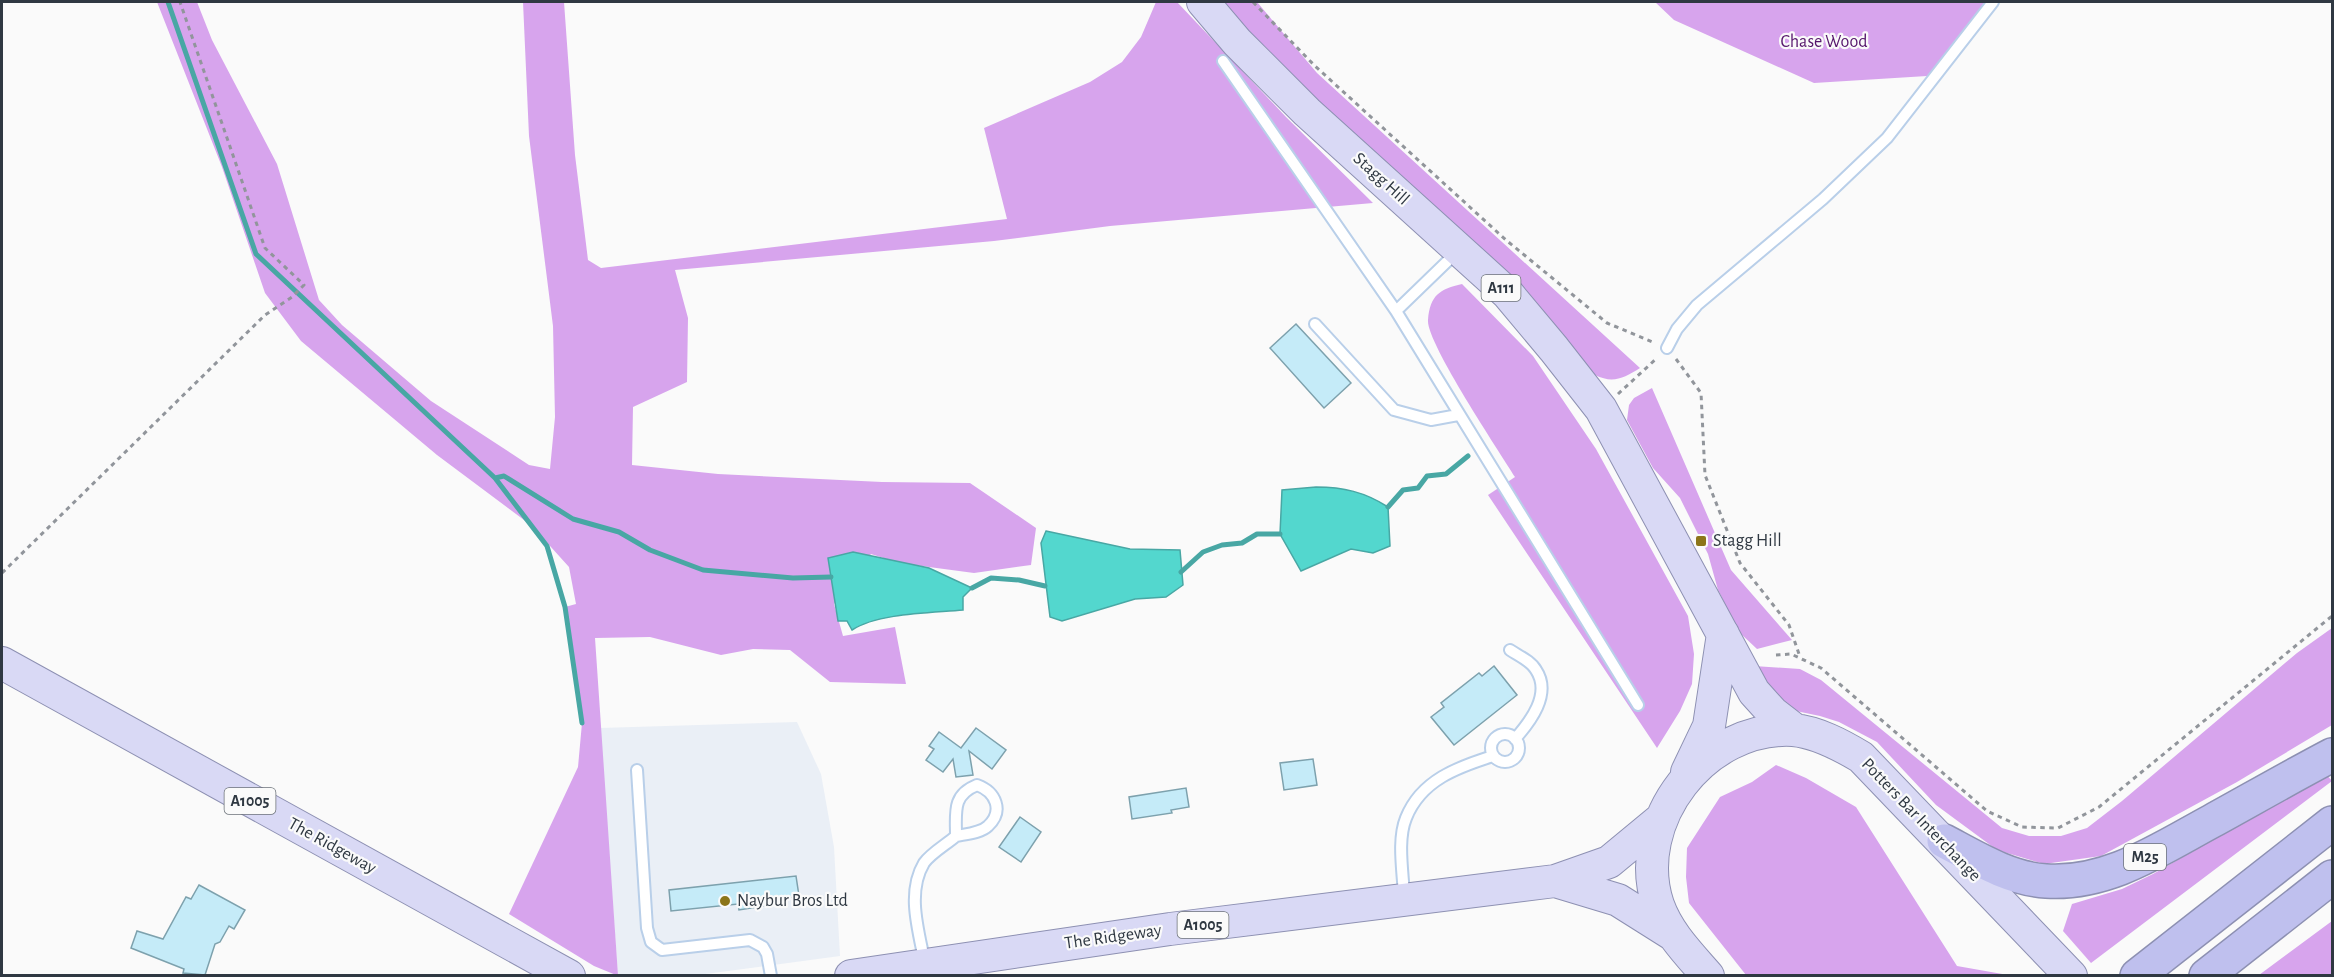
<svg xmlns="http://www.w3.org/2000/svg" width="2334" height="977" font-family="'Alegreya Sans',sans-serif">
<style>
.built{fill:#eaeff6}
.forest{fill:#d7a4ed}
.water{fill:#53d7ce;stroke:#48a7a4;stroke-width:1.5}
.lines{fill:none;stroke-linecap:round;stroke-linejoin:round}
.stream{stroke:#48a7a4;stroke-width:5}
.building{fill:#c5ebf8;stroke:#7da1ad;stroke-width:1.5}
.lane-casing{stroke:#b9cfe9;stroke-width:14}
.primary-casing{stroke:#8d90b2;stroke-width:34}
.highway-casing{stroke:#8d90b2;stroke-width:36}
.path{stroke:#91959b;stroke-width:3;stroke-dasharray:4.5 4.5;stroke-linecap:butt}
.lane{stroke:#fff;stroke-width:10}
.primary{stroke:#d9d9f5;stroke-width:32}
.highway{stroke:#bfc0ee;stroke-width:33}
.poi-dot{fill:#8c7519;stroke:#fafafa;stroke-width:2}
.labels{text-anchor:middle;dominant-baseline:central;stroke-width:4.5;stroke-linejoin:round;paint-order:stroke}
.shield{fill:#fafafa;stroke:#6c7279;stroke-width:1.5}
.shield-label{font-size:16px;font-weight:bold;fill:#2f3842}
.park-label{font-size:18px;fill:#55156b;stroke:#fafafa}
.street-label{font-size:18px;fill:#2f3842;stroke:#fafafa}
.poi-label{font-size:18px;fill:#2f3842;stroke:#fafafa;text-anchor:start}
</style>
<rect width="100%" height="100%" fill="#fafafa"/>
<path class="built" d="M 797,722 L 821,774 L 834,847 L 840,956 L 698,975 L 618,975 L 600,728 Z"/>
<path class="forest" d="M 157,2 L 197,2 L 212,40 L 277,164 L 319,300 L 342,325 L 431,401 L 529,465 L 550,469 L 555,417 L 553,326 L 529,136 L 523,2 L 564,2 L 575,155 L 588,260 L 601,268 L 1007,219 L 984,128 L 1090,82 L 1122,62 L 1141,37 L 1156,2 L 1177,2 L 1286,117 L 1373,203 L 1110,226 L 994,241 L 675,270 L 688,318 L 687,382 L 633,407 L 632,465 L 718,474 L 882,482 L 970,483 L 1036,528 L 1031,565 L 974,573 L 899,563 L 871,554 L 834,604 L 843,636 L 895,627 L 906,684 L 830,682 L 790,650 L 753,649 L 721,655 L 650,637 L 595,638 L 618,975 L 616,975 L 594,966 L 509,914 L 578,767 L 582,723 L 565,607 L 576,604 L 569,567 L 532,526 L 437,455 L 301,341 L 265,293 L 222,167 Z
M 1219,2 L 1257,2 L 1317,73 L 1640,368 C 1624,378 1613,384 1595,375 L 1544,314 L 1387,170 Z
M 1655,2 L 1981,2 L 1992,8 L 1927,76 L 1814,83 L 1674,20 Z
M 1462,284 L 1533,356 L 1596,449 L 1688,616 L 1694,654 L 1692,684 L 1680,711 L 1657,748 L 1488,495 L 1515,477 C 1499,451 1426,342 1428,320 C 1430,295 1440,289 1462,284 Z
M 1652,388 L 1731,570 L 1792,640 L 1757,649 L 1740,633 L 1718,590 L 1708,554 L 1680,498 L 1653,468 L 1627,420 L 1629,405 L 1634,398 Z
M 2332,628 L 2332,725 L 2237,782 L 2101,856 L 2044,864 L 1997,850 L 1936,805 L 1877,742 L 1839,722 L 1820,716 L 1796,711 L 1777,698 L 1754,666 L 1800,669 L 1821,680 L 2002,828 L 2029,836 L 2061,836 L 2087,828 L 2122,801 L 2297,653 Z
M 1776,765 L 1806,778 L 1856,807 L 1957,966 L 2008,975 L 1746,975 L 1689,903 L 1686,877 L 1687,848 L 1720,797 L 1752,782 Z
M 2327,775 L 2332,781 L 2091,963 L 2063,931 L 2072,904 L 2122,889 L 2153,874 Z
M 2332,921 L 2332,975 L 2259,975 Z"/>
<path class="water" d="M 1316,487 C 1343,487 1365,492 1388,507 L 1390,546 L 1373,553 L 1351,549 L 1301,571 L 1280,534 L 1282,490 Z
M 1046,531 L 1130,549 L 1180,550 L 1183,585 L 1166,597 L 1135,599 L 1062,621 L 1050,617 L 1041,543 Z
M 853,552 L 929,568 L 972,588 L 963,597 L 963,610 C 931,613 878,613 852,630 L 847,621 L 838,621 L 828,558 Z"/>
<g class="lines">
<path class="stream" d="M 168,2 L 256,254 L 495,478 L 547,546 L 565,607 L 582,723
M 495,478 L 504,476 L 573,519 L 619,532 L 650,550 L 703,570 L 793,578 L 831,577
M 1388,507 L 1403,490 L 1418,488 L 1427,476 L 1446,474 L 1468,456
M 1181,572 L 1203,552 L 1222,545 L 1242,543 L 1257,534 L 1280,534
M 972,588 L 991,578 L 1019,580 L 1045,586"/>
</g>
<path class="building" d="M 1296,324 L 1351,383 L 1324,408 L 1270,348 Z
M 1494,666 L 1517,695 L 1454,745 L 1431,717 L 1444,707 L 1441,703 L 1479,673 L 1482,676 Z
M 976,728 L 1006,750 L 992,769 L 969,751 L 973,775 L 956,777 L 953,759 L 943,772 L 926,760 L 934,749 L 929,746 L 939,732 L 961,748 Z
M 1313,759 L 1317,785 L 1284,790 L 1280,763 Z
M 1186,788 L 1189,807 L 1171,810 L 1172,813 L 1132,819 L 1129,797 Z
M 1020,817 L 1041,832 L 1021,862 L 999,847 Z
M 796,876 L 799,896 L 783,899 L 783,903 L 739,910 L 738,904 L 671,911 L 669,890 Z
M 199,885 L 245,910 L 234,929 L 229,926 L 220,942 L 215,944 L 205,975 L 183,973 L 184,969 L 131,948 L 137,931 L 163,939 L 186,897 L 191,899 Z"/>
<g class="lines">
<g class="lane-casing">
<path id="lane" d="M 1223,61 L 1396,311 L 1638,705
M 1396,311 L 1458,251
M 1315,324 L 1394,410 L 1431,420 L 1458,415
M 1667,348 L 1677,329 L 1697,305 L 1823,199 L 1887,138 L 1993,2
M 1510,650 C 1519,656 1531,661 1536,670 C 1552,694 1530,722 1515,739
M1491 748a14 14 0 1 1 28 0a14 14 0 1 1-28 0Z
M 637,770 L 647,928 L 651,942 L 662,950 L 750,940 L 763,947 L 767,954 L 771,976
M 1404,896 C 1403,872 1397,840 1406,818 C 1421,780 1458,767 1493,756
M 925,964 C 919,932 906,893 924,863 C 931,853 947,844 956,836 C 956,812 952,795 977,785 C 996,792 1004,811 988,826 C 981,833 966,834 956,836"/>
</g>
<g class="primary-casing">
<path id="primary" d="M 1203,2 L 1237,42 L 1307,112 L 1508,294 L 1554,349 L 1601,409 L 1754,692 L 1773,713 L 1795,730
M 2,663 L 569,976
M 1687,772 L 1709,726 L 1723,634
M 1555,881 L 1618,900 L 1672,934
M 851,976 L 1170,929 L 1555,881 L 1609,862 L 1661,819
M 1708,976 C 1688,953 1668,933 1658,905 C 1630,821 1705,725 1793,730 C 1817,732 1841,745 1861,757 L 2071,976"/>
</g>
<g class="highway-casing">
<path id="highway" d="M 1944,841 C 1976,858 2010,879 2046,881 C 2108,885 2160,849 2212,821 C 2252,799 2292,776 2332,755
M 2137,976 L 2332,823
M 2206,976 L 2332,877"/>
</g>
<path class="path" d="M 1253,2 L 1315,66 L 1506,240 L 1607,323 L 1655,343
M 1676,359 L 1701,393 L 1705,475 L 1740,563 L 1789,625 L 1800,657
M 1618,394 L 1657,358
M 2,573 L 265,315 L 292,297 L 304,285 L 265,248 L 180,2
M 1776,655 L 1791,654 L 1821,668 L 1987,811 L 2022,827 L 2058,828 L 2099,807 L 2332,616"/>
<use href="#lane" class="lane"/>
<use href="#primary" class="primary"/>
<use href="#highway" class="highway"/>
</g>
<g class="poi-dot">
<rect x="1695" y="535" width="12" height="12" rx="3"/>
<circle cx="725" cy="901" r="6"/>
</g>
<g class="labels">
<g class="shield">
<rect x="1481.5" y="275" width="39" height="26" rx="4.5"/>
<rect x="224.5" y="788" width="51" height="26" rx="4.5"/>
<rect x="2124" y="844" width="42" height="26" rx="4.5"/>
<rect x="1177.5" y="912" width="51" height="26" rx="4.5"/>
</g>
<g class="shield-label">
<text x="1501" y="288">A111</text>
<text x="250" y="801">A1005</text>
<text x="2145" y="857">M25</text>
<text x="1203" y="925">A1005</text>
</g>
<g class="park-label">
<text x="1824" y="42">Chase Wood</text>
</g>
<g class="street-label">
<text transform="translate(1381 179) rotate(42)">Stagg Hill</text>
<text transform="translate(1921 820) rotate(46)">Potters Bar Interchange</text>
<text transform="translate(332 846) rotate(29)">The Ridgeway</text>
<text transform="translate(1113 937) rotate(-8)">The Ridgeway</text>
</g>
<g class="poi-label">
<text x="1713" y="541">Stagg Hill</text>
<text x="737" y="901">Naybur Bros Ltd</text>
</g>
</g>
<rect width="2334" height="977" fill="none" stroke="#2f3842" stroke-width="6"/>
</svg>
